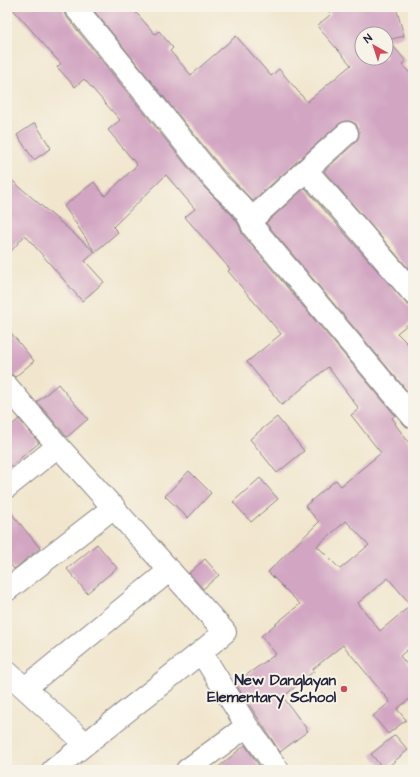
<svg xmlns="http://www.w3.org/2000/svg" width="420" height="777" font-family="'Architects Daughter',sans-serif">
<style>
.building{fill:#d2a5c2;fill-rule:evenodd}
.lines{fill:none;stroke-linecap:round;stroke-linejoin:round}
.minor-casing{stroke:#8a8484;stroke-width:24}
.minor{stroke:#fff;stroke-width:22}
.poi-dot{fill:#d1495b;stroke:#f7f3e8;stroke-width:1.5}
.labels{text-anchor:middle;dominant-baseline:central;stroke-width:4;stroke-linejoin:round;paint-order:stroke}
.poi-label{font-size:15px;font-weight:bold;fill:#22223b;stroke:#f7f3e8;text-anchor:end}
</style>
<rect width="100%" height="100%" fill="#f7f3e8"/>
<filter id="ink" filterUnits="userSpaceOnUse"><feTurbulence type="fractalNoise" baseFrequency=".025" numOctaves="2"/><feDisplacementMap in="SourceGraphic" scale="8" xChannelSelector="R" yChannelSelector="G"/><feConvolveMatrix kernelMatrix="1 2 1 2 8 2 1 2 1" color-interpolation-filters="sRGB"/></filter>
<filter id="wash" filterUnits="userSpaceOnUse"><feTurbulence type="fractalNoise" baseFrequency=".012" numOctaves="4" result="noise"/><feDisplacementMap in="SourceGraphic" scale="16" xChannelSelector="R" yChannelSelector="G"/><feGaussianBlur stdDeviation="0.9" result="paint"/><feColorMatrix in="noise" values="0 0 0 0 0 0 0 0 0 0 0 0 0 0 0 0 0 1.4 0 .05"/><feComposite in="paint" operator="in"/></filter>
<g filter="url(#wash)">
<rect width="100%" height="100%" fill="#f1e6cd"/>
<g id="blocks">
<path class="building" d="M 11,7 L 63,7 L 65,15 L 203,186 L 232,215 L 239,225 L 243,235 L 395,415 L 392,418 L 396,423 L 395,424 L 413,448 L 413,645 L 400,656 L 413,672 L 413,696 L 397,709 L 406,720 L 388,734 L 373,716 L 390,702 L 343,645 L 313,669 L 314,671 L 283,697 L 308,731 L 280,752 L 235,683 L 276,654 L 261,636 L 300,604 L 268,572 L 319,522 L 305,506 L 336,480 L 341,486 L 381,453 L 351,415 L 359,409 L 328,367 L 282,405 L 247,362 L 281,334 L 228,271 L 230,269 L 185,217 L 195,209 L 166,175 L 113,227 L 118,232 L 95,252 L 64,206 L 94,182 L 105,196 L 137,165 L 108,130 L 120,120 L 84,79 L 75,87 L 57,67 L 61,64 ZM 346,521 L 369,545 L 340,569 L 317,546 ZM 388,578 L 411,605 L 380,631 L 358,603 Z
M 91,7 L 131,7 L 155,34 L 159,31 L 173,48 L 170,51 L 191,75 L 236,36 L 271,76 L 279,69 L 307,102 L 351,65 L 317,26 L 331,14 L 325,7 L 396,7 L 404,36 L 388,40 L 406,61 L 402,64 L 413,77 L 413,274 L 324,171 L 356,142 L 359,136 L 359,131 L 356,124 L 350,121 L 345,121 L 339,124 L 253,201 L 223,170 ZM 362,34 L 386,34 L 386,58 L 362,58 Z
M 35,123 L 51,148 L 34,160 L 17,135 Z
M 7,176 L 95,252 L 85,261 L 104,282 L 82,301 L 25,235 L 7,256 Z
M 305,188 L 404,301 L 408,305 L 413,305 L 413,320 L 397,333 L 413,349 L 413,398 L 266,223 Z
M 7,328 L 34,361 L 15,377 L 11,374 L 7,374 Z
M 58,384 L 88,419 L 67,437 L 37,402 Z
M 277,417 L 304,451 L 277,473 L 250,439 Z
M 19,419 L 39,443 L 7,469 L 7,429 Z
M 189,471 L 211,493 L 188,518 L 165,496 Z
M 260,478 L 278,499 L 251,522 L 233,502 Z
M 7,508 L 40,548 L 14,569 L 7,560 Z
M 97,544 L 117,568 L 87,593 L 67,569 Z
M 205,559 L 219,575 L 203,589 L 189,573 Z
M 395,735 L 408,750 L 384,770 L 371,754 Z
M 245,745 L 260,767 L 256,770 L 215,770 Z"/>
</g>
</g>
<g filter="url(#ink)">
<use href="#blocks" fill-opacity="0" stroke="#8a8484" stroke-width="1"/>
<g class="lines">
<g class="minor-casing">
<path id="minor" d="M 75,7 C 122,64 167,121 213,178 C 226,194 248,207 253,227 L 413,417
M 347,133 L 306,170 L 360,231 L 413,293
M 251,220 L 306,170
M 7,386 L 58,446 L 225,632 L 201,652 L 53,770
M 7,487 L 58,446
M 7,590 L 114,507
M 201,652 L 247,726 L 278,770
M 7,672 L 86,744
M 25,688 L 170,570
M 187,770 L 247,726"/>
</g>
<use href="#minor" class="minor"/>
</g>
</g>
<circle class="poi-dot" cx="344" cy="689" r="4"/>
<g class="labels">
<g class="poi-label">
<text x="336" y="680">New Danglayan<tspan x="336" dy="17">Elementary School</tspan></text>
</g>
</g>
<rect width="420" height="777" fill="none" stroke="#f7f3e8" stroke-width="24"/>
<g transform="translate(374 46) rotate(321)"><circle r="19" fill="#f7f3e8" stroke="#a29fa3"/>
<path d="M0-3L7 15L0 10L-7 15Z" fill="#d1495b"/>
<text y="-6" font-size="11" font-weight="bold" text-anchor="middle" fill="#22223b">N</text>
</g>
</svg>
